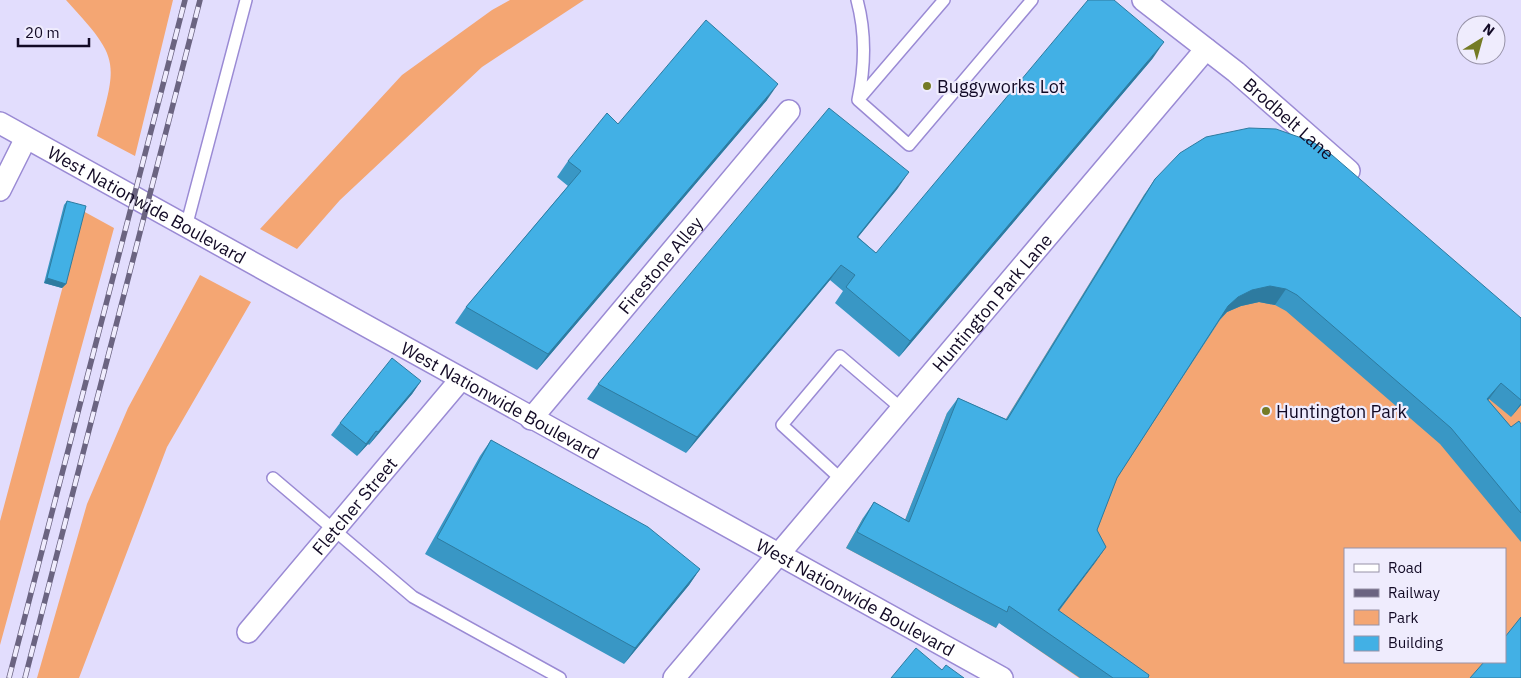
<svg xmlns="http://www.w3.org/2000/svg" width="1521" height="678" font-family="'IBM Plex Sans',sans-serif">
<style>
.green{fill:#f4a673;fill-rule:evenodd}
.lines{fill:none;stroke-linecap:round;stroke-linejoin:round}
.lane-casing{stroke:#9a8ad4;stroke-width:14}
.street-casing{stroke:#9a8ad4;stroke-width:24}
.lane{stroke:#fff;stroke-width:11}
.street{stroke:#fff;stroke-width:21}
.rail-casing{stroke:#6b6481;stroke-width:5.5}
.rail{stroke:#efecfd;stroke-width:4;stroke-dasharray:11;stroke-linecap:butt}
.wall{fill:#3997c5}
.shaded-wall{fill:#2e7ba0}
.building{fill:#42b0e5;stroke:#2e7ba0}
.poi-dot{fill:#757b25;stroke:#efecfd;stroke-width:2}
.labels{text-anchor:middle;dominant-baseline:central;stroke-width:4.5;stroke-linejoin:round;paint-order:stroke}
.poi-label{font-size:18px;fill:#120a25;stroke:#efecfd;text-anchor:start}
.street-label{font-size:18px;fill:#120a25;stroke:#efecfd}
</style>
<rect width="100%" height="100%" fill="#e2ddfd"/>
<path class="green" d="M 66,0 L 173,0 L 135,156 L 97,136 C 118,60 120,59 66,0 Z
M 510,0 L 584,0 L 482,67 L 340,200 L 297,249 L 260,229 L 402,75 L 492,10 Z
M 1157,180 L 1521,344 L 1521,678 L 1079,678 L 998,622 L 996,628 L 846,548 L 863,518 L 898,538 L 947,413 L 996,435 L 1144,195 ZM 1345,549 L 1505,549 L 1505,662 L 1345,662 Z
M 83,211 L 114,228 L 0,645 L 0,521 Z
M 200,275 L 251,302 L 167,447 L 79,678 L 37,678 L 87,504 L 128,408 Z"/>
<g class="lines">
<g class="lane-casing">
<path id="lane" d="M 857,0 C 866,33 865,67 858,100 L 909,145 L 1032,0
M 859,99 L 944,0
M 186,227 L 246,0
M 273,478 L 413,597 L 560,678
M 842,480 L 782,425 L 840,356 L 902,409"/>
</g>
<g class="street-casing">
<g id="street">
<path id="s1" d="M 1143,0 L 1236,72 L 1349,171"/>
<path id="s2" d="M 0,123 L 1002,678"/>
<path d="M 0,190 L 26,138"/>
<path id="s3" d="M 531,419 L 789,111"/>
<path id="s4" d="M 248,632 L 461,379"/>
<path id="s5" d="M 674,678 L 1206,49"/>
</g>
</g>
<use href="#lane" class="lane"/>
<use href="#street" class="street"/>
<g class="rail-casing">
<path id="rail" d="M 9,678 L 185,0
M 25,678 L 200,0"/>
</g>
<use href="#rail" class="rail"/>
</g>
<path class="wall" d="M 1153,58 L 899,357 L 835,303 L 843,291 L 830,280 L 686,453 L 587,399 L 598,384 L 898,188 L 858,237 L 876,253 Z
M 767,100 L 537,370 L 455,323 L 466,307 L 568,186 L 557,177 L 568,161 L 618,124 Z
M 1155,179 L 1521,318 L 1521,405 L 1511,417 L 1489,399 L 1488,400 L 1511,427 L 1521,424 L 1521,542 L 1440,444 L 1286,311 L 1275,305 L 1259,302 L 1241,306 L 1227,312 L 1220,320 L 1117,478 L 1097,530 L 1106,547 L 1059,611 L 1148,678 L 1080,678 L 999,623 L 996,628 L 846,548 L 863,518 L 874,502 L 905,520 L 947,413 L 958,398 L 1006,419 L 1144,195 Z
M 67,201 L 66,284 L 62,288 L 44,283 L 64,205 Z
M 421,381 L 412,394 L 369,445 L 368,444 L 357,456 L 331,435 L 340,423 Z
M 491,440 L 700,569 L 689,585 L 624,664 L 425,554 L 480,456 Z"/>
<path class="shaded-wall" d="M 1164,42 L 1153,58 L 899,357 L 910,341 Z
M 778,84 L 767,100 L 537,370 L 548,354 Z
M 909,172 L 898,188 L 846,252 L 857,237 Z
M 841,265 L 830,280 L 686,453 L 697,437 Z
M 47,278 L 66,284 L 62,288 L 44,283 Z
M 1270,286 L 1286,289 L 1275,305 L 1259,302 L 1241,306 L 1227,312 L 1217,322 L 1228,306 L 1238,297 L 1252,290 Z
M 421,381 L 412,394 L 369,445 L 378,432 Z
M 1501,383 L 1489,399 L 1476,415 L 1487,399 Z
M 1521,403 L 1521,405 L 1511,417 Z
M 376,431 L 368,444 L 357,456 L 366,444 Z
M 1106,547 L 1095,563 L 1047,626 L 1058,610 Z
M 700,569 L 689,585 L 624,664 L 635,648 Z"/>
<path class="building" d="M 1088,0 L 1114,0 L 1164,42 L 910,341 L 846,287 L 855,275 L 841,265 L 697,437 L 598,384 L 829,108 L 909,172 L 857,237 L 876,253 Z
M 706,20 L 778,84 L 548,354 L 466,307 L 581,171 L 568,161 L 607,113 L 618,124 Z
M 1249,128 L 1276,129 L 1313,142 L 1332,155 L 1521,318 L 1521,400 L 1501,383 L 1487,399 L 1511,427 L 1519,421 L 1521,424 L 1521,513 L 1451,428 L 1297,295 L 1286,289 L 1270,286 L 1252,290 L 1238,297 L 1228,306 L 1117,478 L 1097,530 L 1106,547 L 1058,610 L 1149,675 L 1148,678 L 1113,678 L 1009,606 L 1007,612 L 857,532 L 874,502 L 909,522 L 958,398 L 1007,420 L 1155,179 L 1180,153 L 1206,137 Z
M 67,201 L 86,206 L 66,284 L 47,278 Z
M 392,358 L 421,381 L 378,432 L 376,431 L 366,444 L 340,423 Z
M 491,440 L 648,527 L 700,569 L 635,648 L 437,538 Z
M 1521,617 L 1521,678 L 1470,678 L 1484,662 L 1505,662 L 1505,637 Z
M 916,648 L 942,670 L 946,665 L 964,678 L 891,678 Z"/>
<g class="poi-dot">
<circle cx="927" cy="86" r="5"/>
<circle cx="1266" cy="411" r="5"/>
</g>
<g class="labels">
<g class="poi-label">
<text x="937" y="86">Buggyworks Lot</text>
<text x="1276" y="411">Huntington Park</text>
</g>
<g class="street-label">
<text stroke="none"><textPath href="#s1" startOffset="188">Brodbelt Lane</textPath></text>
<text stroke="none"><textPath href="#s2" startOffset="168">West Nationwide Boulevard</textPath></text>
<text stroke="none"><textPath href="#s3" startOffset="201">Firestone Alley</textPath></text>
<text stroke="none"><textPath href="#s5" startOffset="492">Huntington Park Lane</textPath></text>
<text stroke="none"><textPath href="#s2" startOffset="572">West Nationwide Boulevard</textPath></text>
<text stroke="none"><textPath href="#s4" startOffset="165">Fletcher Street</textPath></text>
<text stroke="none"><textPath href="#s2" startOffset="978">West Nationwide Boulevard</textPath></text>
</g>
</g>
<rect x="1344" y="548" width="162" height="115" fill="#efecfd" stroke="#9792a7"/>
<rect x="1354" y="564" width="25" height="8" fill="#ffffff" stroke="#9792a7"/>
<text x="1388" y="573" font-size="15" fill="#120a25">Road</text>
<rect x="1354" y="589" width="25" height="8" fill="#6b6481" stroke="#9792a7"/>
<text x="1388" y="598" font-size="15" fill="#120a25">Railway</text>
<rect x="1354" y="610" width="25" height="15" fill="#f4a673" stroke="#9792a7"/>
<text x="1388" y="623" font-size="15" fill="#120a25">Park</text>
<rect x="1354" y="636" width="25" height="15" fill="#42b0e5" stroke="#9792a7"/>
<text x="1388" y="648" font-size="15" fill="#120a25">Building</text>
<g transform="translate(1481 40) rotate(37)"><circle r="24" fill="#efecfd" stroke="#9792a7"/>
<path d="M0-4L9 19L0 12L-9 19Z" fill="#757b25"/>
<text y="-8" font-size="14" font-weight="bold" text-anchor="middle" fill="#120a25">N</text>
</g>
<path d="M18 38v8h71v-8" fill="none" stroke="#120a25" stroke-width="2.5"/>
<text x="25" y="38" font-size="15" fill="#120a25" stroke="#efecfd" stroke-width="4" paint-order="stroke">20 m</text>
</svg>
